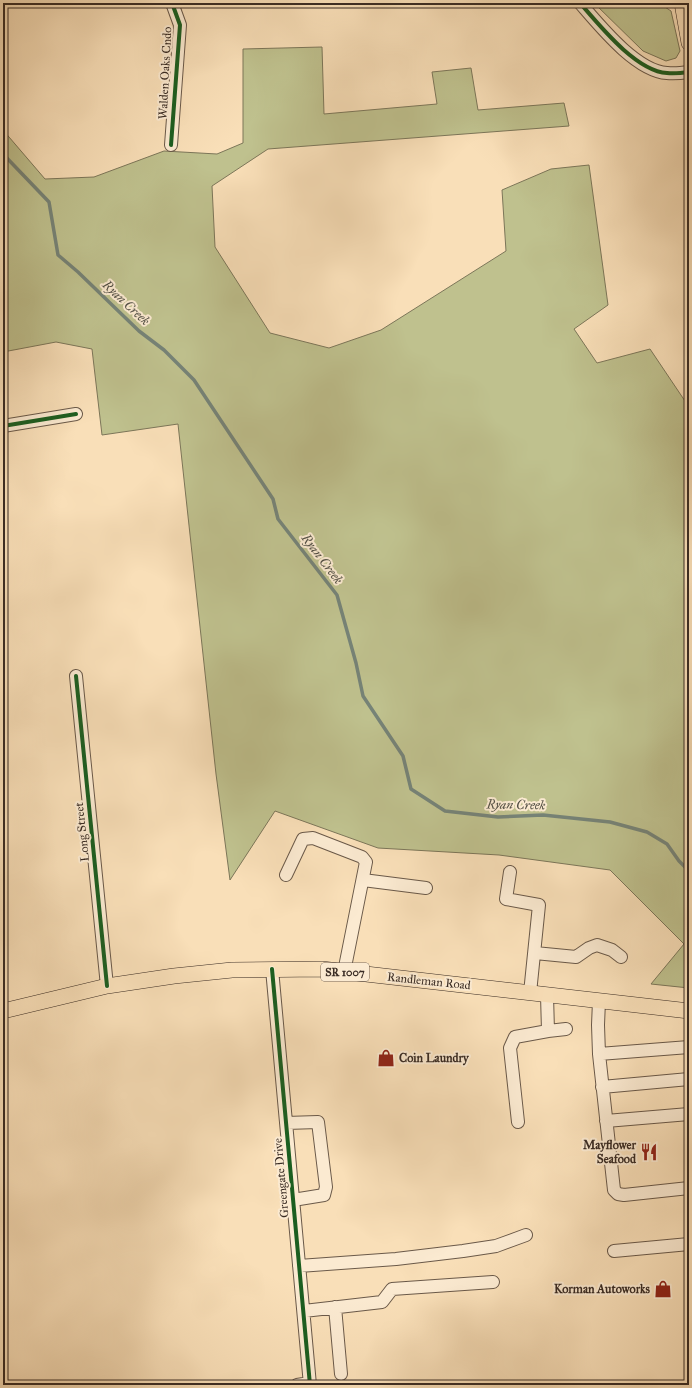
<svg xmlns="http://www.w3.org/2000/svg" width="692" height="1388" font-family="'IM FELL Great Primer',serif">
<style>
.green{fill:#bfc18e;stroke:#7c7659}
.lines{fill:none;stroke-linecap:round;stroke-linejoin:round}
.stream{stroke:#768377;stroke-width:3.5}
.minor-casing{stroke:#6a5949;stroke-width:14}
.major-casing{stroke:#3a2c24;stroke-width:16}
.minor{stroke:#fbead1;stroke-width:12}
.major{stroke:#f9dfb8;stroke-width:15}
.cycleway-casing{stroke:#fbead1;stroke-width:6}
.cycleway{stroke:#1b5e20;stroke-width:4}
.labels{text-anchor:middle;dominant-baseline:central;stroke-width:4;stroke-linejoin:round;paint-order:stroke}
.shield{fill:#fbead1;stroke:#746558;stroke-width:1}
.shield-label{font-size:11px;font-weight:bold;fill:#3a2c24}
.street-label{font-size:12px;fill:#3a2c24;stroke:#fbead1}
.poi-label{font-size:12px;font-weight:bold;fill:#3a2c24;stroke:#fbead1;text-anchor:end}
.water-label{font-size:13px;font-style:italic;fill:#535046;stroke:#fbead1}
</style>
<rect width="100%" height="100%" fill="#f9dfb8"/>
<filter id="stains"><feTurbulence type="fractalNoise" baseFrequency=".005" numOctaves="4"/><feColorMatrix values="0 0 0 0 .2 0 0 0 0 .09 0 0 0 0 .02 0 0 0 .5 -.17"/></filter>
<radialGradient id="worn" r=".72"><stop offset=".6" stop-color="#630" stop-opacity="0"/><stop offset="1" stop-color="#630" stop-opacity=".3"/></radialGradient>
<path class="green" d="M 594,3 L 659,3 L 671,11 L 680,51 L 676,58 L 666,61 L 643,51 Z
M 322,47 L 324,114 L 437,104 L 432,72 L 471,68 L 478,110 L 564,103 L 569,126 L 268,149 L 212,186 L 215,247 L 270,333 L 329,348 L 381,330 L 506,251 L 502,190 L 551,169 L 589,165 L 608,305 L 574,329 L 597,363 L 650,349 L 689,407 L 689,988 L 651,984 L 684,944 L 610,870 L 499,855 L 378,848 L 275,811 L 230,880 L 216,774 L 178,424 L 102,435 L 92,349 L 56,342 L 3,352 L 3,130 L 45,179 L 94,177 L 164,151 L 217,154 L 243,143 L 243,49 Z"/>
<g class="lines">
<path class="stream" d="M 3,154 L 49,202 L 58,255 L 78,272 L 139,331 L 164,350 L 194,380 L 273,499 L 278,519 L 337,595 L 356,663 L 363,696 L 403,756 L 411,789 L 445,811 L 498,817 L 543,815 L 610,822 L 647,832 L 667,844 L 679,861 L 689,871"/>
<g class="minor-casing">
<path id="minor" d="M 580,3 C 600,26 636,71 667,73 C 674,74 682,73 689,72
M 171,145 L 180,25 L 172,3
M 3,426 L 76,414
M 76,676 L 107,986
M 510,872 L 506,899 L 539,905 L 530,993
M 286,875 L 303,839 L 313,838 L 362,857 L 366,862 L 344,972
M 363,880 L 426,888
M 535,953 L 576,957 L 589,948 L 597,945 L 612,950 L 621,957
M 272,969 L 310,1385
M 599,1001 L 598,1025 L 599,1054 L 614,1190 L 618,1194 L 624,1195 L 689,1188
M 548,1031 L 566,1029
M 599,1054 L 689,1047
M 602,1087 L 689,1079
M 606,1121 L 689,1114
M 518,1122 L 510,1048 L 515,1037 L 548,1031 L 547,995
M 286,1123 L 318,1122 L 326,1187 L 324,1195 L 293,1200
M 614,1251 L 689,1244
M 299,1266 L 396,1259 L 463,1251 L 496,1246 L 526,1235
M 335,1307 L 341,1374
M 304,1311 L 382,1302 L 392,1289 L 493,1282
M 297,1385 L 310,1383"/>
</g>
<g class="major-casing">
<path id="major" d="M 682,3 L 689,43
M 3,1011 L 107,986 L 174,976 L 232,970 L 322,969 L 689,1011"/>
</g>
<use href="#minor" class="minor"/>
<use href="#major" class="major"/>
<g class="cycleway-casing">
<path id="cycleway" d="M 580,3 C 600,26 636,71 667,73 C 674,74 682,73 689,72
M 171,145 L 180,25 L 172,3
M 3,426 L 76,414
M 76,676 L 107,986
M 272,969 L 310,1385"/>
</g>
<use href="#cycleway" class="cycleway"/>
</g>
<defs>
<g id="shop-bare" transform="scale(1.38)"><path d="M-5-2.5h2.3a2.7 3.5 0 0 1 5.4 0H5L5.5 6h-11ZM-1.5-2.5h3a1.5 2.3 0 0 0-3 0Z" fill="#8f2418" stroke="#fbead1" stroke-width="2.5" paint-order="stroke"/></g>
<g id="restaurant-bare" transform="scale(1.38)"><path d="M-5-6h1v4h1v-4h1v4h1v-4h1v5L-1.5 .5V6h-2V.5L-5-1ZM5-6V6H3V1.5H1.5Q1.5-4 5-6Z" fill="#8f2418" stroke="#fbead1" stroke-width="2.5" paint-order="stroke"/></g>
</defs>
<g fill-rule="evenodd">
<use href="#shop-bare" x="386" y="1058"/>
<use href="#restaurant-bare" x="649" y="1152"/>
<use href="#shop-bare" x="663" y="1289"/>
</g>
<g class="labels">
<rect class="shield" x="321" y="963" width="48" height="18" rx="3"/>
<g class="shield-label">
<text x="345" y="972">SR 1007</text>
</g>
<g class="street-label">
<text transform="translate(165 73) rotate(-87)">Walden Oaks Cndo</text>
<text transform="translate(82 832) rotate(-96)">Long Street</text>
<text transform="translate(429 981) rotate(6)">Randleman Road</text>
<text transform="translate(281 1178) rotate(-95)">Greengate Drive</text>
</g>
<g class="poi-label">
<text x="399" y="1058" text-anchor="start">Coin Laundry</text>
<text x="636" y="1145">Mayflower<tspan x="636" dy="14">Seafood</tspan></text>
<text x="650" y="1289">Korman Autoworks</text>
</g>
<g class="water-label">
<text transform="translate(126 303) rotate(43)">Ryan Creek</text>
<text transform="translate(322 559) rotate(53)">Ryan Creek</text>
<text transform="translate(516 805) rotate(1)">Ryan Creek</text>
</g>
</g>
<rect width="692" height="1388" fill="none" stroke="#f9dfb8" stroke-width="16"/>
<rect x="4" y="4" width="684" height="1380" fill="none" stroke="#3a2c24" stroke-width="2"/>
<rect x="8" y="8" width="676" height="1372" fill="none" stroke="#3a2c24"/>
<rect width="100%" height="100%" filter="url(#stains)"/>
<rect width="100%" height="100%" fill="url(#worn)"/>
</svg>
